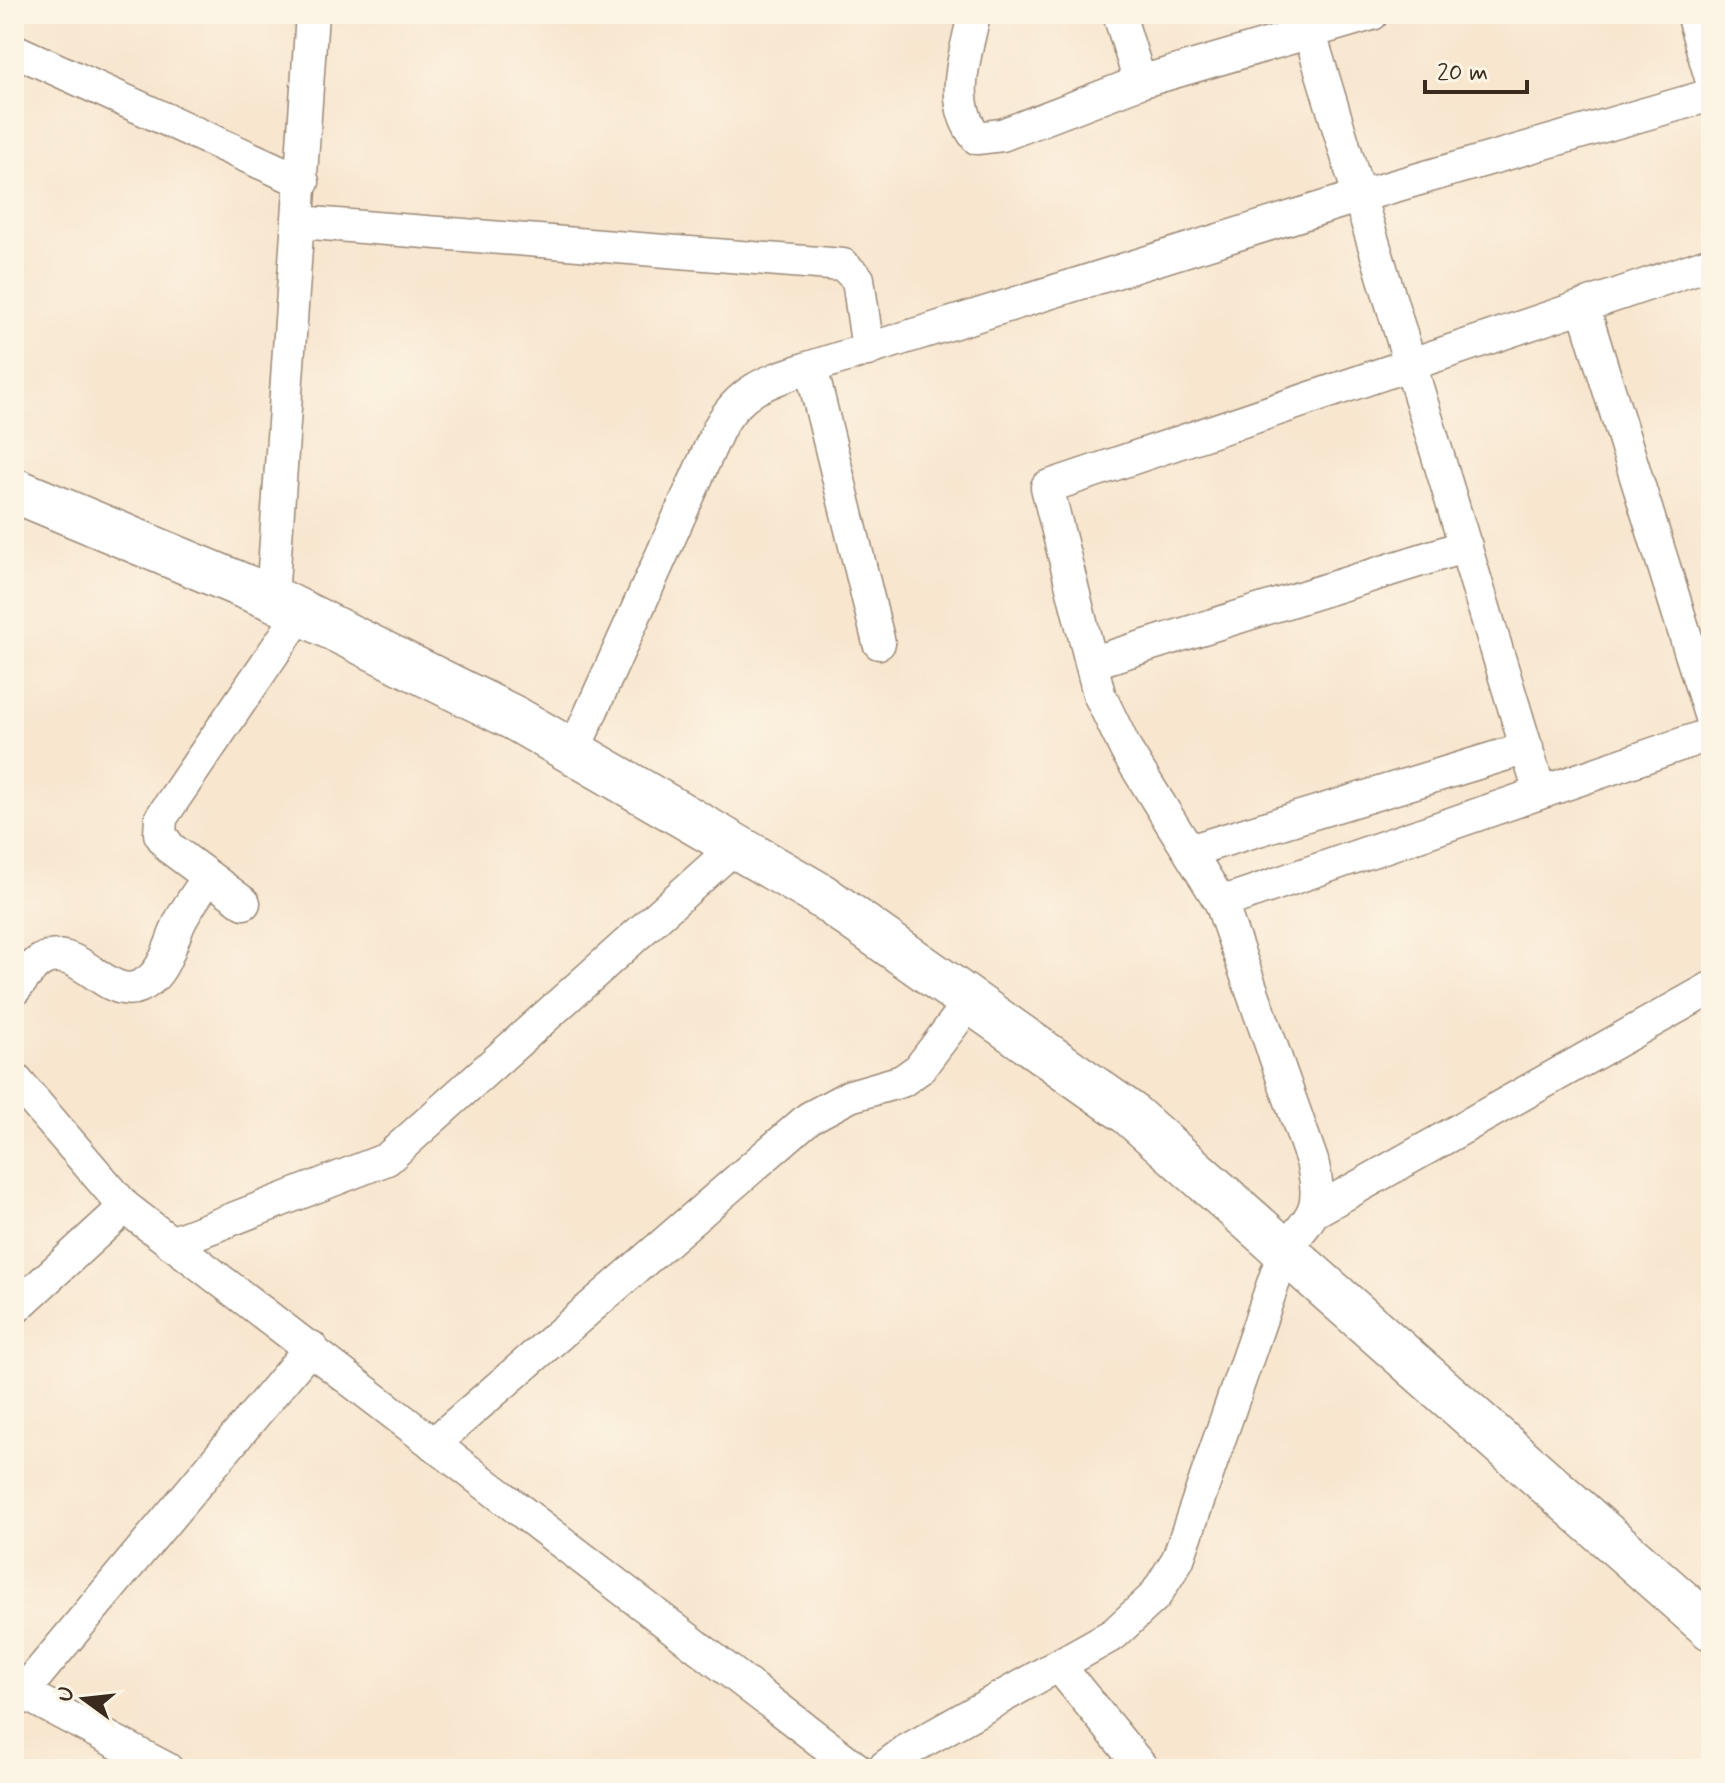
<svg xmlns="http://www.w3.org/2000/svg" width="1725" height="1783" font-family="Mynerve,sans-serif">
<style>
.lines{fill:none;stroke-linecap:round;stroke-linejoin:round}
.street-casing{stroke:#9a8876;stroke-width:35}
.secondary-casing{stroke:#9a8876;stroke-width:47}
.street{stroke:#fff;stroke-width:32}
.secondary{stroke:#fff;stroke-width:44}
</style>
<rect width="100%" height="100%" fill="#fcf5e5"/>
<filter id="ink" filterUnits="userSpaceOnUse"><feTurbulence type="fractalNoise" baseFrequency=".0125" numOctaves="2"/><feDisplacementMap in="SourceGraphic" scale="16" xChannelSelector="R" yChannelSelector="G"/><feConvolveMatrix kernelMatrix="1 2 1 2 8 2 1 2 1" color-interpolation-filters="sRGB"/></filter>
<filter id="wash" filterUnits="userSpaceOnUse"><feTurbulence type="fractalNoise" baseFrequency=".006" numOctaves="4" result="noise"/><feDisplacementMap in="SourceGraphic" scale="32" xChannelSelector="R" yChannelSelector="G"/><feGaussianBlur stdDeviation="1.8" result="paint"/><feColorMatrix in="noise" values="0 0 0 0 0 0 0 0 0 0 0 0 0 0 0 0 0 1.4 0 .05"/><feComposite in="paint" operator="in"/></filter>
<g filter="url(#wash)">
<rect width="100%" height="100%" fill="#f8e6cf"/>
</g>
<g filter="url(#ink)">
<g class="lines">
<g class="street-casing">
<path id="street" d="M 974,14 C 966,56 947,102 977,138 L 1002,135 L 1140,82 L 1372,14
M 1119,14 L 1140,82
M 1304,14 L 1540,793
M 1692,14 L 1711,78
M 14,50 L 303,182
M 299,222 L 843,265 L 858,279 L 868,350
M 1583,306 L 1711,718
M 811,367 L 879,643
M 272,598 L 312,14
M 1091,663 L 1466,546
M 573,752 L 719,428 C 741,388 769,381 811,367 L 1360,196 L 1711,95
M 1189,851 L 1527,748
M 244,903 L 170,848 L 160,834 L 161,818 L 300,614
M 1221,903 L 1711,734
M 14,990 C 23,980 32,964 44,959 C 84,942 112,1014 151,979 C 166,966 171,942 179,924 C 187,907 198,892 209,877
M 14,1078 L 125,1207 L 857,1769
M 1317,1210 L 1711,988
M 171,1243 L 387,1159 L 737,845
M 14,1309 L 125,1207
M 433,1444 L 809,1118 L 850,1096 L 902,1081 L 919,1069 L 972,999
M 1059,1666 L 1143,1769
M 14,1688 L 167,1769
M 22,1693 L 311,1347
M 882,1769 L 906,1751 L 1114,1634 L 1155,1596 L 1178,1559 L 1285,1249 C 1315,1213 1323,1208 1312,1161 L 1221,903 L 1126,750 L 1099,694 L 1047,487 L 1711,263"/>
</g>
<g class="secondary-casing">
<path id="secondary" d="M 14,490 L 272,598 L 516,719 L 820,895 L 1129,1113 L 1711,1628"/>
</g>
<use href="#street" class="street"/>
<use href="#secondary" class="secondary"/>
</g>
</g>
<rect width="1725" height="1783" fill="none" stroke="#fcf5e5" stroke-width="48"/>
<g transform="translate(84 1699) rotate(285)" stroke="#fcf5e5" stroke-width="6" paint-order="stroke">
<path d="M0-6L14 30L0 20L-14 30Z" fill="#3b2a1e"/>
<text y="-12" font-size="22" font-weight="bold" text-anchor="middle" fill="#3b2a1e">U</text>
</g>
<path d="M1425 80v12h102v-12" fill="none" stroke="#3b2a1e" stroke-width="4"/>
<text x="1437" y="80" font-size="24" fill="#3b2a1e" stroke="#fcf5e5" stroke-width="6" paint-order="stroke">20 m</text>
</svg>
